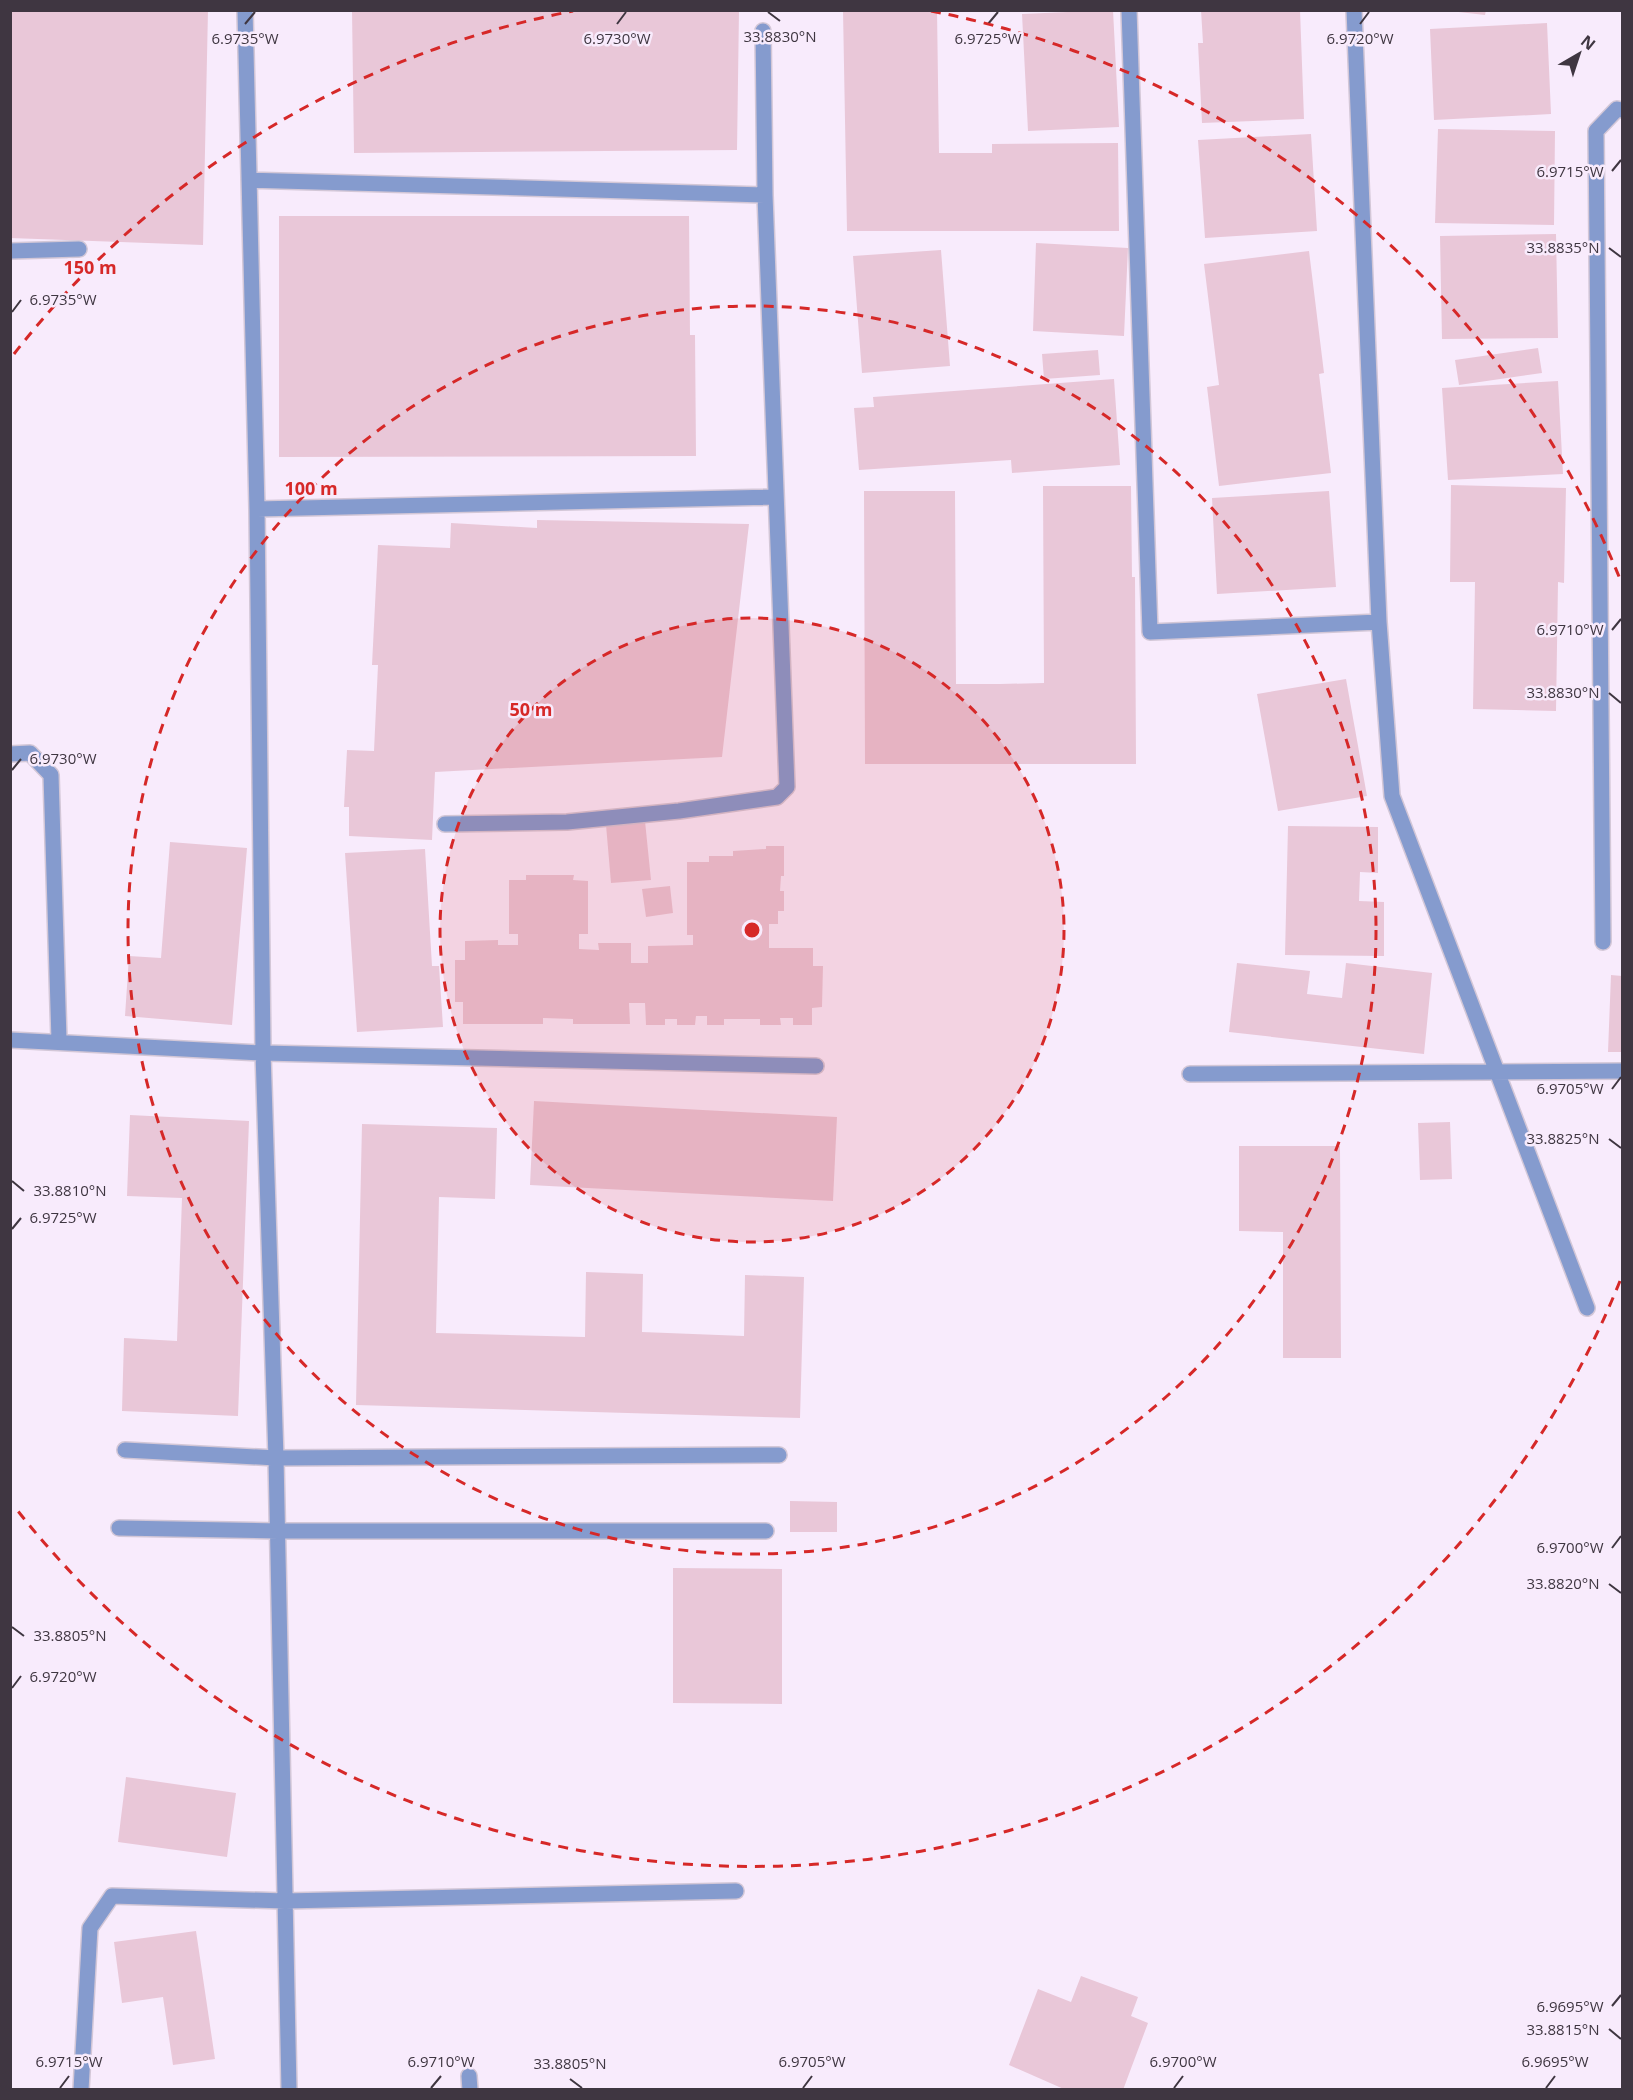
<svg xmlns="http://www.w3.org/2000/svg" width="1633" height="2100" font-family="'Open Sans',sans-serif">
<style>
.building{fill:#e9c7d8}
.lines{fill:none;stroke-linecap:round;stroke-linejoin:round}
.minor-casing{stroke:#d3c7d7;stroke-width:18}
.minor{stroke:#859bce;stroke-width:15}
.ticks{fill:none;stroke:#3f3641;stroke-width:2}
.ring{fill:none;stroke:#d62828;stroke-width:3;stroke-dasharray:10 8}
.ticks-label{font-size:15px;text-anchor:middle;fill:#3f3641;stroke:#f8ebfc;stroke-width:5;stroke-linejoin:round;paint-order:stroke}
.centre{fill:#d62828;stroke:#f8ebfc;stroke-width:3}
.ring-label{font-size:18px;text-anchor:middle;font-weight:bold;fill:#d62828;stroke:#f8ebfc;stroke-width:5;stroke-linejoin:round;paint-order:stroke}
</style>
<rect width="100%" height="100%" fill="#f8ebfc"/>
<path class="building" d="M 10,10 L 208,10 L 203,245 L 10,238 Z
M 352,10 L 739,10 L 737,150 L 354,153 Z
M 843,10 L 937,10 L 939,153 L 992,153 L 992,144 L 1118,143 L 1119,231 L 847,231 Z
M 1113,10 L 1119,127 L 1028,131 L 1022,14 Z
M 1201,10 L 1300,10 L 1304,119 L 1202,123 L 1198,43 L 1203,43 Z
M 1441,10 L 1486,10 L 1485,15 Z
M 1547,23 L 1551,114 L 1434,120 L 1430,29 Z
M 1438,129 L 1555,131 L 1554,225 L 1435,223 Z
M 1311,134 L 1317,231 L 1205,238 L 1198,140 Z
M 279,216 L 689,216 L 690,335 L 695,335 L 696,456 L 279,457 Z
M 1556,234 L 1558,338 L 1442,339 L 1440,236 Z
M 1036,243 L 1128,248 L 1124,336 L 1033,331 Z
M 941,250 L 950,366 L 862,373 L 853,256 Z
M 1309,251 L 1324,373 L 1319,374 L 1331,473 L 1219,486 L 1207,387 L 1219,385 L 1204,264 Z
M 1538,348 L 1542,373 L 1459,385 L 1455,360 Z
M 1098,350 L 1100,375 L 1044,379 L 1042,354 Z
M 1114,379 L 1120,465 L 1012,473 L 1011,460 L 859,470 L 854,408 L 874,407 L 873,397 Z
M 1558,381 L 1563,474 L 1448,480 L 1442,388 Z
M 1451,485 L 1566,488 L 1564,583 L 1558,582 L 1556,711 L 1473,709 L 1475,582 L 1450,582 Z
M 1043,486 L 1131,486 L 1132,577 L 1135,577 L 1136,764 L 865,764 L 864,491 L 955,491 L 956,684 L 1000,684 L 1044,683 Z
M 1329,491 L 1336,587 L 1217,594 L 1212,498 Z
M 537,520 L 749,524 L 722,757 L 435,772 L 432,840 L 349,836 L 349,807 L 344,807 L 347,750 L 374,751 L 378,665 L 372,665 L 378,545 L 450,548 L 451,523 L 537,528 Z
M 1346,679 L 1367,796 L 1278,811 L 1257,694 Z
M 645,821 L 651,880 L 611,883 L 606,825 Z
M 1288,826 L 1378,827 L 1378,873 L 1360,872 L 1359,901 L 1384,902 L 1384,956 L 1285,955 Z
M 170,842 L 247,848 L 232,1025 L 125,1016 L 129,956 L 161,958 Z
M 766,846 L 784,846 L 784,876 L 781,876 L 780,891 L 784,891 L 784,911 L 778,911 L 778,924 L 769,924 L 769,948 L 813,948 L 813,966 L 823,966 L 822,1007 L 812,1008 L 812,1025 L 793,1025 L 793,1018 L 780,1018 L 781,1025 L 760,1025 L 760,1019 L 724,1019 L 724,1025 L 707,1025 L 707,1016 L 696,1016 L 695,1025 L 677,1025 L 677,1019 L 665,1019 L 665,1025 L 646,1025 L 645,1003 L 629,1003 L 630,1024 L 573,1024 L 573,1019 L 543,1018 L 543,1024 L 463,1024 L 463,1002 L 455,1002 L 455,960 L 465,960 L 465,941 L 498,940 L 498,945 L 518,945 L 518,934 L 509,934 L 509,880 L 526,880 L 526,875 L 574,875 L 573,880 L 588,881 L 588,934 L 579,934 L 579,949 L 599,950 L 598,943 L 631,943 L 631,963 L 648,963 L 648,946 L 693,945 L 693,935 L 687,935 L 687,862 L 709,862 L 709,856 L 733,856 L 733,851 L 766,849 Z
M 425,849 L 432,966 L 439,966 L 443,1027 L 357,1032 L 345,853 Z
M 670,886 L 673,913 L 646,917 L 642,889 Z
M 1237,963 L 1310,971 L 1307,994 L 1342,998 L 1346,963 L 1432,973 L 1424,1054 L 1229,1032 Z
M 1611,975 L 1622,976 L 1622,1052 L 1608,1052 Z
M 534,1101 L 837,1117 L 833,1201 L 530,1185 Z
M 130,1115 L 249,1121 L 238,1416 L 122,1411 L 124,1338 L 177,1341 L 182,1198 L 127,1196 Z
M 1450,1122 L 1452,1179 L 1420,1180 L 1418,1123 Z
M 362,1124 L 497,1128 L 495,1199 L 439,1197 L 436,1333 L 585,1337 L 586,1272 L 643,1274 L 642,1332 L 744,1336 L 745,1275 L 804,1277 L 800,1418 L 356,1405 Z
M 1239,1146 L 1340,1146 L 1341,1358 L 1283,1358 L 1283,1232 L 1239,1231 Z
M 790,1501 L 837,1502 L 837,1532 L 790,1532 Z
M 673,1568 L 782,1569 L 782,1704 L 673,1703 Z
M 126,1777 L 236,1793 L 227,1857 L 118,1842 Z
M 196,1931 L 215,2059 L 173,2065 L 163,1997 L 122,2003 L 114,1942 Z
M 1081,1976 L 1138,1997 L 1131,2016 L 1148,2023 L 1123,2090 L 1066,2090 L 1009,2065 L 1038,1989 L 1071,2002 Z"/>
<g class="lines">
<g class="minor-casing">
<path id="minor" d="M 245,10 L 257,509
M 1129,10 L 1150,632 L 1379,622
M 1354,10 L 1379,622 L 1392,796 L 1587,1308
M 249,180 L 765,195
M 10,251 L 79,249
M 10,754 L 30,753 L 51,775 L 59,1040
M 445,824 L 567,822 L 679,811 L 777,797 L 787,787 L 765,195 L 763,31
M 1603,942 L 1596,131 L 1617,109 L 1622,110
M 10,1040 L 263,1053 L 816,1066
M 1190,1074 L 1622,1071
M 125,1450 L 276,1458 L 779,1455
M 119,1528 L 278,1531 L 766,1531
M 469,2076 L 470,2090
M 81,2090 L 90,1928 L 112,1896 L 285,1901 L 736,1891
M 289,2090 L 276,1458 L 263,1053 L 257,509 L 775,497"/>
</g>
<use href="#minor" class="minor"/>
</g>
<path class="ticks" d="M 768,12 L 780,21M 245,24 L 255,12M 617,24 L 626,12M 988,24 L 998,12M 1360,24 L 1369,12M 1612,171 L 1621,160M 1609,248 L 1621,257M 12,312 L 21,300M 1612,630 L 1621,619M 1609,693 L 1621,703M 12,770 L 21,759M 1612,1089 L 1621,1077M 1609,1139 L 1621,1148M 12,1181 L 24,1191M 12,1229 L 21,1218M 1612,1548 L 1621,1536M 1609,1584 L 1621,1593M 12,1627 L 24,1636M 12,1688 L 21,1676M 1612,2006 L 1621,1995M 1609,2029 L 1621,2039M 570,2079 L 582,2088M 60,2088 L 69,2076M 431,2088 L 441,2076M 803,2088 L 812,2076M 1174,2088 L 1183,2076M 1546,2088 L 1555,2076"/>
<circle cx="752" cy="930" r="312" fill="#d62828" fill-opacity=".12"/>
<g class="ring">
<circle cx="752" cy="930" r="312"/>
<circle cx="752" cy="930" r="624"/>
<path d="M1620 1281A936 936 0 0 1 14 1506M14 354A936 936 0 0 1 573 11M931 11A936 936 0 0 1 1620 579"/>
</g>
<g class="ticks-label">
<text x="780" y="42">33.8830°N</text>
<text x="245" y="44">6.9735°W</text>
<text x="617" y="44">6.9730°W</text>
<text x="1360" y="44">6.9720°W</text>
<text x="988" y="44">6.9725°W</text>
<text x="1570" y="177">6.9715°W</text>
<text x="1563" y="253">33.8835°N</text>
<text x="63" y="305">6.9735°W</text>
<text x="1570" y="635">6.9710°W</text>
<text x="1563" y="698">33.8830°N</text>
<text x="63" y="764">6.9730°W</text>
<text x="1570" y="1094">6.9705°W</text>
<text x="1563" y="1144">33.8825°N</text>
<text x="70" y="1196">33.8810°N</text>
<text x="63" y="1223">6.9725°W</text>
<text x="1570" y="1553">6.9700°W</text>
<text x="1563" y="1589">33.8820°N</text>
<text x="70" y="1641">33.8805°N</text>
<text x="63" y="1682">6.9720°W</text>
<text x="1570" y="2012">6.9695°W</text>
<text x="1563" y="2035">33.8815°N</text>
<text x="69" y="2067">6.9715°W</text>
<text x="441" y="2067">6.9710°W</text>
<text x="812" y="2067">6.9705°W</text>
<text x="1183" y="2067">6.9700°W</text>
<text x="1555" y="2067">6.9695°W</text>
<text x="570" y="2069">33.8805°N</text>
</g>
<circle cx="752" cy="930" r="9" class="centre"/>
<g class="ring-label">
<text x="90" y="274">150 m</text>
<text x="311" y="495">100 m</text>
<text x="531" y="716">50 m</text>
</g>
<rect width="1633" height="2100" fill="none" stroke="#3f3641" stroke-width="24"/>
<g transform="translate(1579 54) rotate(39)" stroke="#f8ebfc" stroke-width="4.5" paint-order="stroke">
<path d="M0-4.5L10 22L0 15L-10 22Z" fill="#3f3641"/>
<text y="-9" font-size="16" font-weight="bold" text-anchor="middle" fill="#3f3641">N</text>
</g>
</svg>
